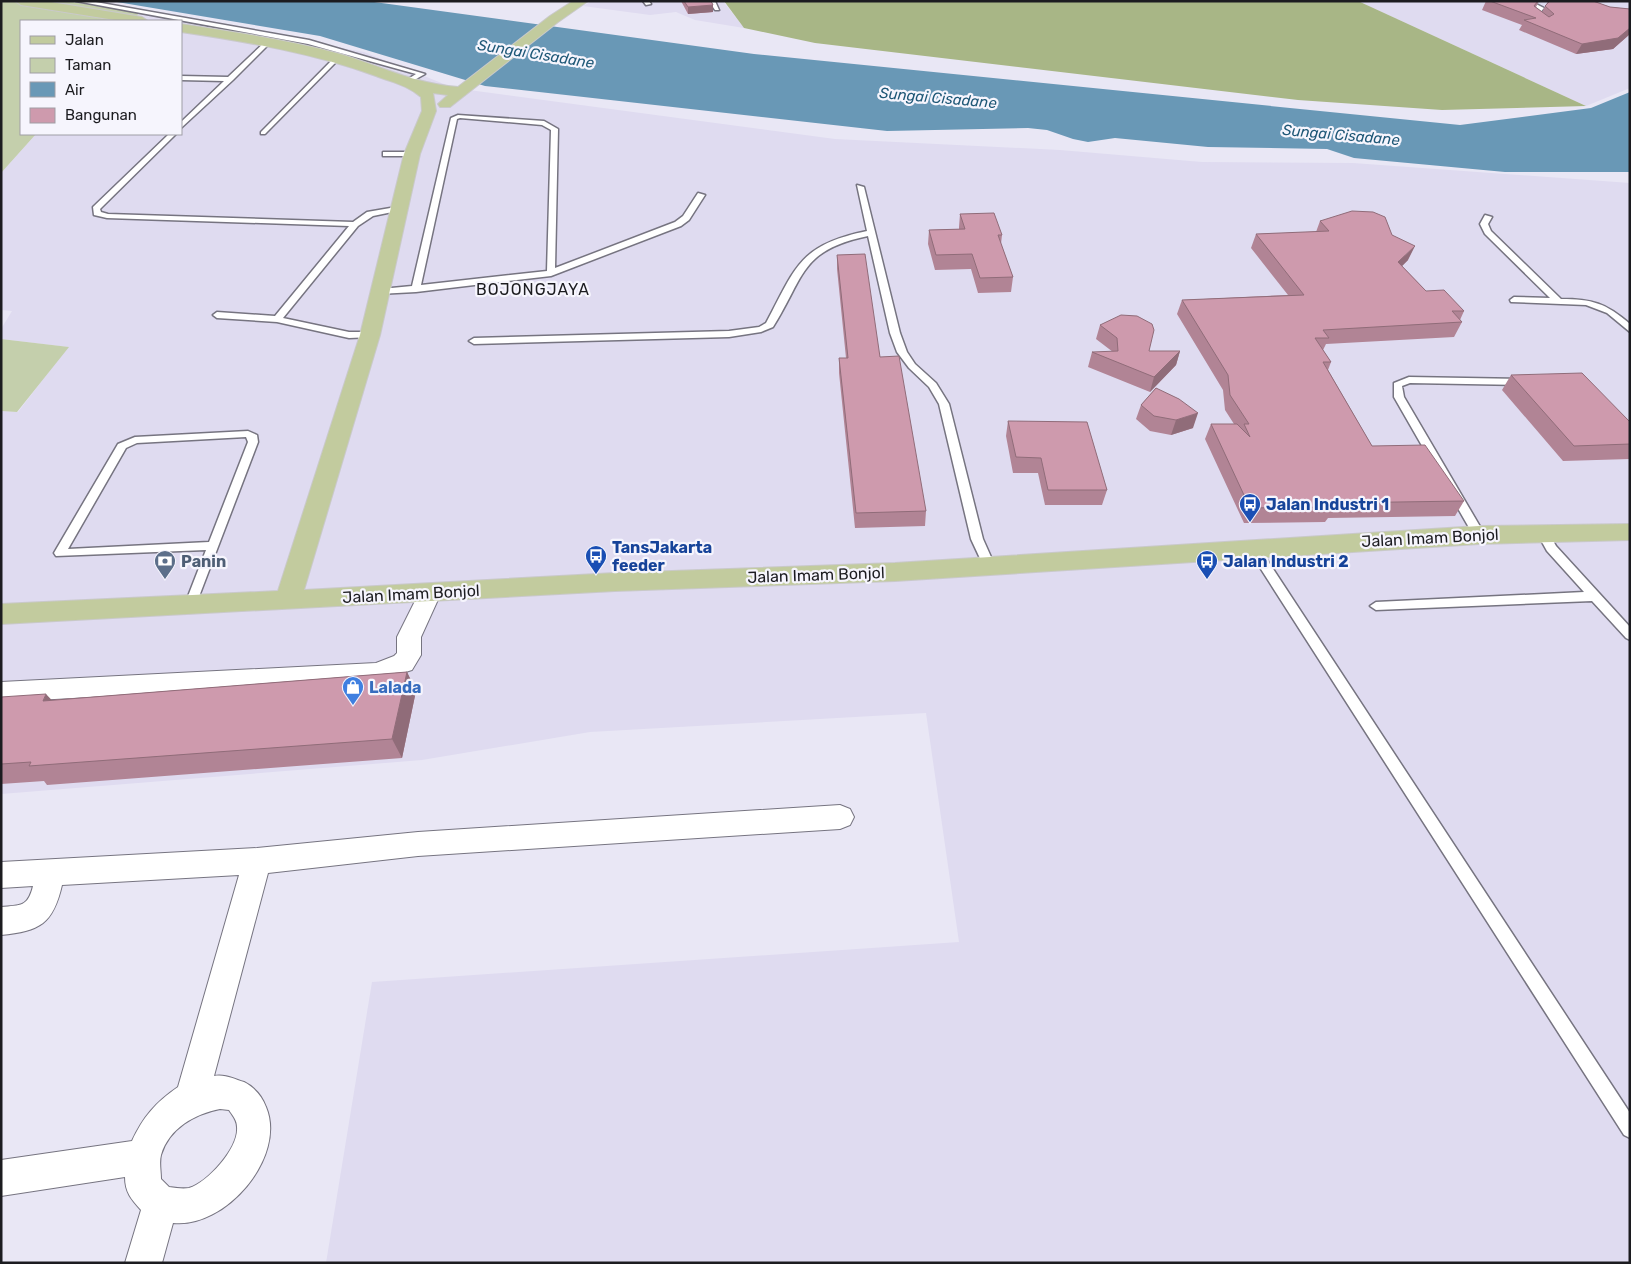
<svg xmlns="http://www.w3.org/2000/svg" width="1631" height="1264" font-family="Rubik,sans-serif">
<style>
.built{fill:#dfdbf0}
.green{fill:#c4cfac}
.forest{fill:#a8b686}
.water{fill:#6998b6}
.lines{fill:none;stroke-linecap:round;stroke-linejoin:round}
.lane-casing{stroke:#767480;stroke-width:3}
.street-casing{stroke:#767480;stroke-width:2}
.primary-casing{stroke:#c9c9c9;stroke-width:2}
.lane{fill:#fff;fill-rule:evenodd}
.street{fill:#fff;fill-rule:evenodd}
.primary{fill:#c2cb9e;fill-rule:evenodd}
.wall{fill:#b18495}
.shaded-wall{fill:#906c79}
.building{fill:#ce9aad;stroke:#906c79}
.labels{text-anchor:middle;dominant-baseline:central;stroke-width:4.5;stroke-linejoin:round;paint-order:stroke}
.far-water-label{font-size:15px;font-style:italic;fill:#1f5877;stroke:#f6f5fd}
.far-quarter-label{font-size:16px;letter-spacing:1px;fill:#1c1c20;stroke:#f6f5fd}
.transit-label{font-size:16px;font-weight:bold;fill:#164399;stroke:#f6f5fd;text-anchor:start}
.street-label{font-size:16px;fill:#1c1c20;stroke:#f6f5fd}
.service-label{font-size:16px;font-weight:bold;fill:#4e5e75;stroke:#f6f5fd;text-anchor:start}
.shop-label{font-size:16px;font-weight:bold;fill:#366cbe;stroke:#f6f5fd;text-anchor:start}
</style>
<rect width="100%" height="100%" fill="#e9e7f5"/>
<path class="built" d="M 592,1 L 723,1 L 744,28 L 695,20 L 676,12 L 650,15 L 583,6 Z
M 1358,1 L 1630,1 L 1630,88 L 1586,106 Z
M 139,13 L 364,52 L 454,88 L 835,139 L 1060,150 L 1202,162 L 1353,163 L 1630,183 L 1630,1263 L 326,1263 L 372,982 L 959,942 L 926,713 L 590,732 L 422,760 L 1,794 L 1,411 L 18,412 L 68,347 L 1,339 L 1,329 L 12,311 L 1,310 L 1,173 L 36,134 L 181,134 L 181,21 L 133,21 Z"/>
<path class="green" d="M 1,1 L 67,1 L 139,13 L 133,21 L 21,21 L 21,134 L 36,134 L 1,173 Z
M 1,339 L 69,347 L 17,412 L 1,411 Z"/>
<path class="forest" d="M 724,1 L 1358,1 L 1586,106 L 1442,110 L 1298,100 L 815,43 L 744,28 Z"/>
<path class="water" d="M 111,1 L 367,1 L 754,54 L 1460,125 L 1591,108 L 1630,92 L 1630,172 L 1505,172 L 1354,158 L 1327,149 L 1208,147 L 1115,138 L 1088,142 L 1073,139 L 1047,130 L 1028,128 L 887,131 L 485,86 L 320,36 Z"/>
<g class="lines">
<g class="lane-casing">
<path id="lane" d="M 76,1 L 90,1 L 309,40 L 425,74 L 407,84 L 405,81 L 416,74 L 308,44 Z
M 643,1 L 649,1 L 651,4 L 646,5 Z
M 709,1 L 715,1 L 719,10 L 715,10 Z
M 1522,1 L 1530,1 L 1544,8 L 1537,16 L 1540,22 L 1536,22 L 1531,16 L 1538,9 Z
M 266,41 L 271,42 L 233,80 L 181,128 L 181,122 L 224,81 L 181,80 L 181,76 L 228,77 Z
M 335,57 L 340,58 L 265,134 L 261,134 L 261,132 Z
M 458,115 L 544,121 L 558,129 L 555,268 L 675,222 L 683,216 L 698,193 L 705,195 L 689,220 L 681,226 L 551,276 L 416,292 L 378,294 L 377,292 L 381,289 L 412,286 L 451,118 ZM 460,118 L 542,125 L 551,130 L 547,271 L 421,285 L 457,119 Z
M 169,134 L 176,134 L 100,209 L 101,212 L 108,214 L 353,222 L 367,212 L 402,206 L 402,210 L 373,216 L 358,226 L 283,318 L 349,332 L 370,332 L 373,333 L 373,337 L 349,338 L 277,322 L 217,318 L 213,315 L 217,312 L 275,316 L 349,226 L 107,218 L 94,215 L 93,207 Z
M 386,152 L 412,152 L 416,154 L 412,156 L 383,156 L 383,152 Z
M 857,185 L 864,187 L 900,333 L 907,352 L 915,364 L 936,383 L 949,404 L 983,539 L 995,566 L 993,569 L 985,569 L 971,539 L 939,404 L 929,387 L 909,368 L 897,352 L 890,333 L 868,236 C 800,250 805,276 773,327 L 761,332 L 729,337 L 474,344 L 469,341 L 474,338 L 729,331 L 759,327 L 766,323 C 796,267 799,245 867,231 Z
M 1485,215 L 1492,217 L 1488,224 L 1491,231 L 1561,299 C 1592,299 1606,303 1630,324 L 1630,332 L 1607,313 L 1586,305 L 1511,302 L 1510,300 L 1514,297 L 1550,298 L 1485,234 L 1480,224 Z
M 1409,377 L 1523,379 L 1528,382 L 1523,385 L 1410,383 L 1402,386 L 1404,397 L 1485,535 L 1483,538 L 1475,538 L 1394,397 L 1394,383 Z
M 248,431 L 257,435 L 258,442 L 195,607 L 187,607 L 185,604 L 206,550 L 56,556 L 54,553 L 118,444 L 135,437 ZM 246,437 L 248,442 L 209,542 L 68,549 L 126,448 L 137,443 Z
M 1543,529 L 1547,530 L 1556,546 L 1630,627 L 1630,640 L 1626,638 L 1592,601 L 1376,610 L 1370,606 L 1376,602 L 1584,592 L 1547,551 L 1537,533 Z
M 1254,545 L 1258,546 L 1630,1113 L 1630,1138 L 1624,1135 L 1250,552 L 1248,549 L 1250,546 Z"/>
</g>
<g class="street-casing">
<path id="street" d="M 430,585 L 438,587 L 441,593 L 421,637 L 421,655 L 412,670 L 376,681 L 1,702 L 1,682 L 376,663 L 394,656 L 397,653 L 397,637 L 422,587 Z
M 840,805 L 850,809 L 854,817 L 850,825 L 840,829 L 418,856 L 268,873 L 214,1076 C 225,1074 234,1079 244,1082 C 254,1087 262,1096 266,1107 C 287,1157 225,1229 173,1223 L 162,1263 L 125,1263 L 141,1210 C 131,1199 125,1192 125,1177 L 1,1196 L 1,1160 L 132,1141 C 143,1117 156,1102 178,1087 L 239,875 L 62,885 C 53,924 40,931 1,935 L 1,907 C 21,905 28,907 33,886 L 1,888 L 1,862 L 257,848 L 418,832 ZM 220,1109 L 229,1110 C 233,1116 237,1120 237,1127 C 239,1148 208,1182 189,1188 C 183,1189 176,1188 169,1187 L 161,1179 C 161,1171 159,1162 161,1155 C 169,1128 195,1114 220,1109 Z"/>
</g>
<g class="primary-casing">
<path id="primary" d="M 15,1 L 45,1 L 142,17 L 148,21 L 121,21 L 21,5 Z
M 573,1 L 588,1 L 558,22 L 450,107 L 440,107 L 438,104 L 448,95 L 433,93 L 436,111 L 420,154 L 380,335 L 304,590 L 615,573 L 895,563 L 1479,526 L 1630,524 L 1630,540 L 1479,544 L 895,581 L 615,591 L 1,624 L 1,604 L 278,591 L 360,335 L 404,154 L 422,111 L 421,97 C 407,85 394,83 376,76 C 313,53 248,42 181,32 L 181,24 C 235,32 288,40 340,54 C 380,66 416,84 458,87 L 550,16 Z"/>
</g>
<use href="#lane" class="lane"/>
<use href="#street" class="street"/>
<use href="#primary" class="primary"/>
</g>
<path class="wall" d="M 681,1 L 711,1 L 713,5 L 713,12 L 688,14 Z
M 1486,1 L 1539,1 L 1536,7 L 1542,12 L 1548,1 L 1593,1 L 1610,7 L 1630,9 L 1630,34 L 1613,49 L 1576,54 L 1519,30 L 1522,25 L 1482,10 Z
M 960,214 L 1002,235 L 1001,244 L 1013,277 L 1011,292 L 978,293 L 971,269 L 935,270 L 928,244 L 929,230 L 959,229 L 959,227 Z
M 1320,221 L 1392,235 L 1408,260 L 1402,266 L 1426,291 L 1464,311 L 1460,320 L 1462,322 L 1454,337 L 1326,344 L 1323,350 L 1331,362 L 1328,370 L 1372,446 L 1464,501 L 1455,516 L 1328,518 L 1325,522 L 1244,523 L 1205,439 L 1211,424 L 1234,424 L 1225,410 L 1223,390 L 1177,314 L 1182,300 L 1288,295 L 1251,248 L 1256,234 L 1316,232 Z
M 837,255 L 880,357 L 926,511 L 925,526 L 855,528 L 839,373 L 839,358 L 846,358 L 837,269 Z
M 1100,325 L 1149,351 L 1180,351 L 1176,365 L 1150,392 L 1088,367 L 1092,352 L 1113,352 L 1096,339 Z
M 1511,375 L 1630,422 L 1630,459 L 1563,461 L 1502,390 Z
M 1156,388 L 1193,428 L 1171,435 L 1150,431 L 1136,419 L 1141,405 Z
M 1008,421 L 1107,490 L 1102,505 L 1045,505 L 1038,473 L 1013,473 L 1006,436 Z
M 407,672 L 416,691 L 402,758 L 47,785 L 44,781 L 1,784 L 1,697 L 52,700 Z"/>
<path class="shaded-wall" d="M 713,5 L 713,12 L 688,14 L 688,7 Z
M 1630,28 L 1630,34 L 1613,49 L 1576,54 L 1582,44 Z
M 1415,246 L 1408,260 L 1392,276 L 1398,262 Z
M 1180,351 L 1176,365 L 1150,392 L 1154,377 Z
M 1198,413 L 1193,428 L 1171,435 L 1176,420 Z
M 407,672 L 416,691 L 402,758 L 392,739 Z
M 46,694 L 64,713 L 43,701 Z"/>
<path class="building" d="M 684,1 L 711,1 L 713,5 L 688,7 Z
M 1490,1 L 1538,1 L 1534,6 L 1549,17 L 1554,14 L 1545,6 L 1550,1 L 1593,1 L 1610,7 L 1630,9 L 1630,28 L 1618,38 L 1582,44 L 1524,20 L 1536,18 Z
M 1352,211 L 1373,212 L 1385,217 L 1392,235 L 1415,246 L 1398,262 L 1426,291 L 1444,290 L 1464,311 L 1452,311 L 1462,322 L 1323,330 L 1329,338 L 1315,338 L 1331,362 L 1323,362 L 1372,446 L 1425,445 L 1464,501 L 1331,503 L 1333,507 L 1250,508 L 1211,424 L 1237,424 L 1250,437 L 1244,424 L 1249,424 L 1230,395 L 1228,375 L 1182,300 L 1304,295 L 1256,234 L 1329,231 L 1320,221 Z
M 994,213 L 1002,235 L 998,235 L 1013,277 L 980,278 L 972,254 L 936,255 L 929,230 L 965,229 L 960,214 Z
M 865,254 L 880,357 L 899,356 L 926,511 L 856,513 L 839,358 L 848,358 L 837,255 Z
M 1121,315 L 1137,316 L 1152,324 L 1154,330 L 1149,351 L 1180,351 L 1154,377 L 1092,352 L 1118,351 L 1117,338 L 1100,325 Z
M 1582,373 L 1630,422 L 1630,444 L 1574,446 L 1511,375 Z
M 1156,388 L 1179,399 L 1198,413 L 1176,420 L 1154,416 L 1141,405 Z
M 1008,421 L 1087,422 L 1107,490 L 1048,490 L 1041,458 L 1016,457 Z
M 407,672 L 392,739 L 29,766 L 31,762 L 1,764 L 1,697 L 46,694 L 43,701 Z"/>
<defs>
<g id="bus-pin" transform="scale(1.125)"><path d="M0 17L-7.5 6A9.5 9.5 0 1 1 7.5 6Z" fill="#1a4fb4" stroke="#f6f5fd"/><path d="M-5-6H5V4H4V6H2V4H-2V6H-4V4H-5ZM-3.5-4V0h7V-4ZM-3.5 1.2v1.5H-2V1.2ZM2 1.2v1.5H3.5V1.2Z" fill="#fff"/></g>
<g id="bank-pin" transform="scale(1.125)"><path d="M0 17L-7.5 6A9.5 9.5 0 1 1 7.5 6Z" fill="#5c6f8a" stroke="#f6f5fd"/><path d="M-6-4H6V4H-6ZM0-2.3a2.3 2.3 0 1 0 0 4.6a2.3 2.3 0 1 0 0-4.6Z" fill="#fff"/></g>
<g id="shop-pin" transform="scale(1.125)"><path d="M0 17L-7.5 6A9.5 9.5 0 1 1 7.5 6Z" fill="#3f7fe0" stroke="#f6f5fd"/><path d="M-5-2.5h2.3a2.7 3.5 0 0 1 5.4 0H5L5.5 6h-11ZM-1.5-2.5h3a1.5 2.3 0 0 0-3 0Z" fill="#fff"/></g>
</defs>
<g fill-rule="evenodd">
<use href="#bus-pin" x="1250" y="504"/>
<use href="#bus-pin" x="596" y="556"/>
<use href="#bank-pin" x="165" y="561"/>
<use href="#bus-pin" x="1207" y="561"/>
<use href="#shop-pin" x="353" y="687"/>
</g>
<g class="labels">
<g class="far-water-label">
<text transform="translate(536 54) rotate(9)">Sungai Cisadane</text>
<text transform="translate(938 98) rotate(5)">Sungai Cisadane</text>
<text transform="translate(1341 135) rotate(5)">Sungai Cisadane</text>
</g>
<g class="far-quarter-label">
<text x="533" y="289">BOJONGJAYA</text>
</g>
<g class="transit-label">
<text x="1266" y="504">Jalan Industri 1</text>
<text x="612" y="547">TansJakarta<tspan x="612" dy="18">feeder</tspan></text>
<text x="1223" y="561">Jalan Industri 2</text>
</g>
<g class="street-label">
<text transform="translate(1430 538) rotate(-3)">Jalan Imam Bonjol</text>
<text transform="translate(816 575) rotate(-2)">Jalan Imam Bonjol</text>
<text transform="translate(411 594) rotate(-3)">Jalan Imam Bonjol</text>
</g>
<g class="service-label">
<text x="181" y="561">Panin</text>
</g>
<g class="shop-label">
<text x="369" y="687">Lalada</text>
</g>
</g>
<rect width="1631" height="1264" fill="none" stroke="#1c1c20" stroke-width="5"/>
<rect x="20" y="20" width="162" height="115" fill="#f6f5fd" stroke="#9f9ea5"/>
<rect x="30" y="36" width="25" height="8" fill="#c2cb9e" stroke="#9f9ea5"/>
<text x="65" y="45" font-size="15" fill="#1c1c20">Jalan</text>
<rect x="30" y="58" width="25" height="15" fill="#c4cfac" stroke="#9f9ea5"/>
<text x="65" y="70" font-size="15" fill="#1c1c20">Taman</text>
<rect x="30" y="82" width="25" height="15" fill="#6998b6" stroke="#9f9ea5"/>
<text x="65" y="95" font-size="15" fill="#1c1c20">Air</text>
<rect x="30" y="108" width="25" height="15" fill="#ce9aad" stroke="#9f9ea5"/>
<text x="65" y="120" font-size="15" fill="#1c1c20">Bangunan</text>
</svg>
